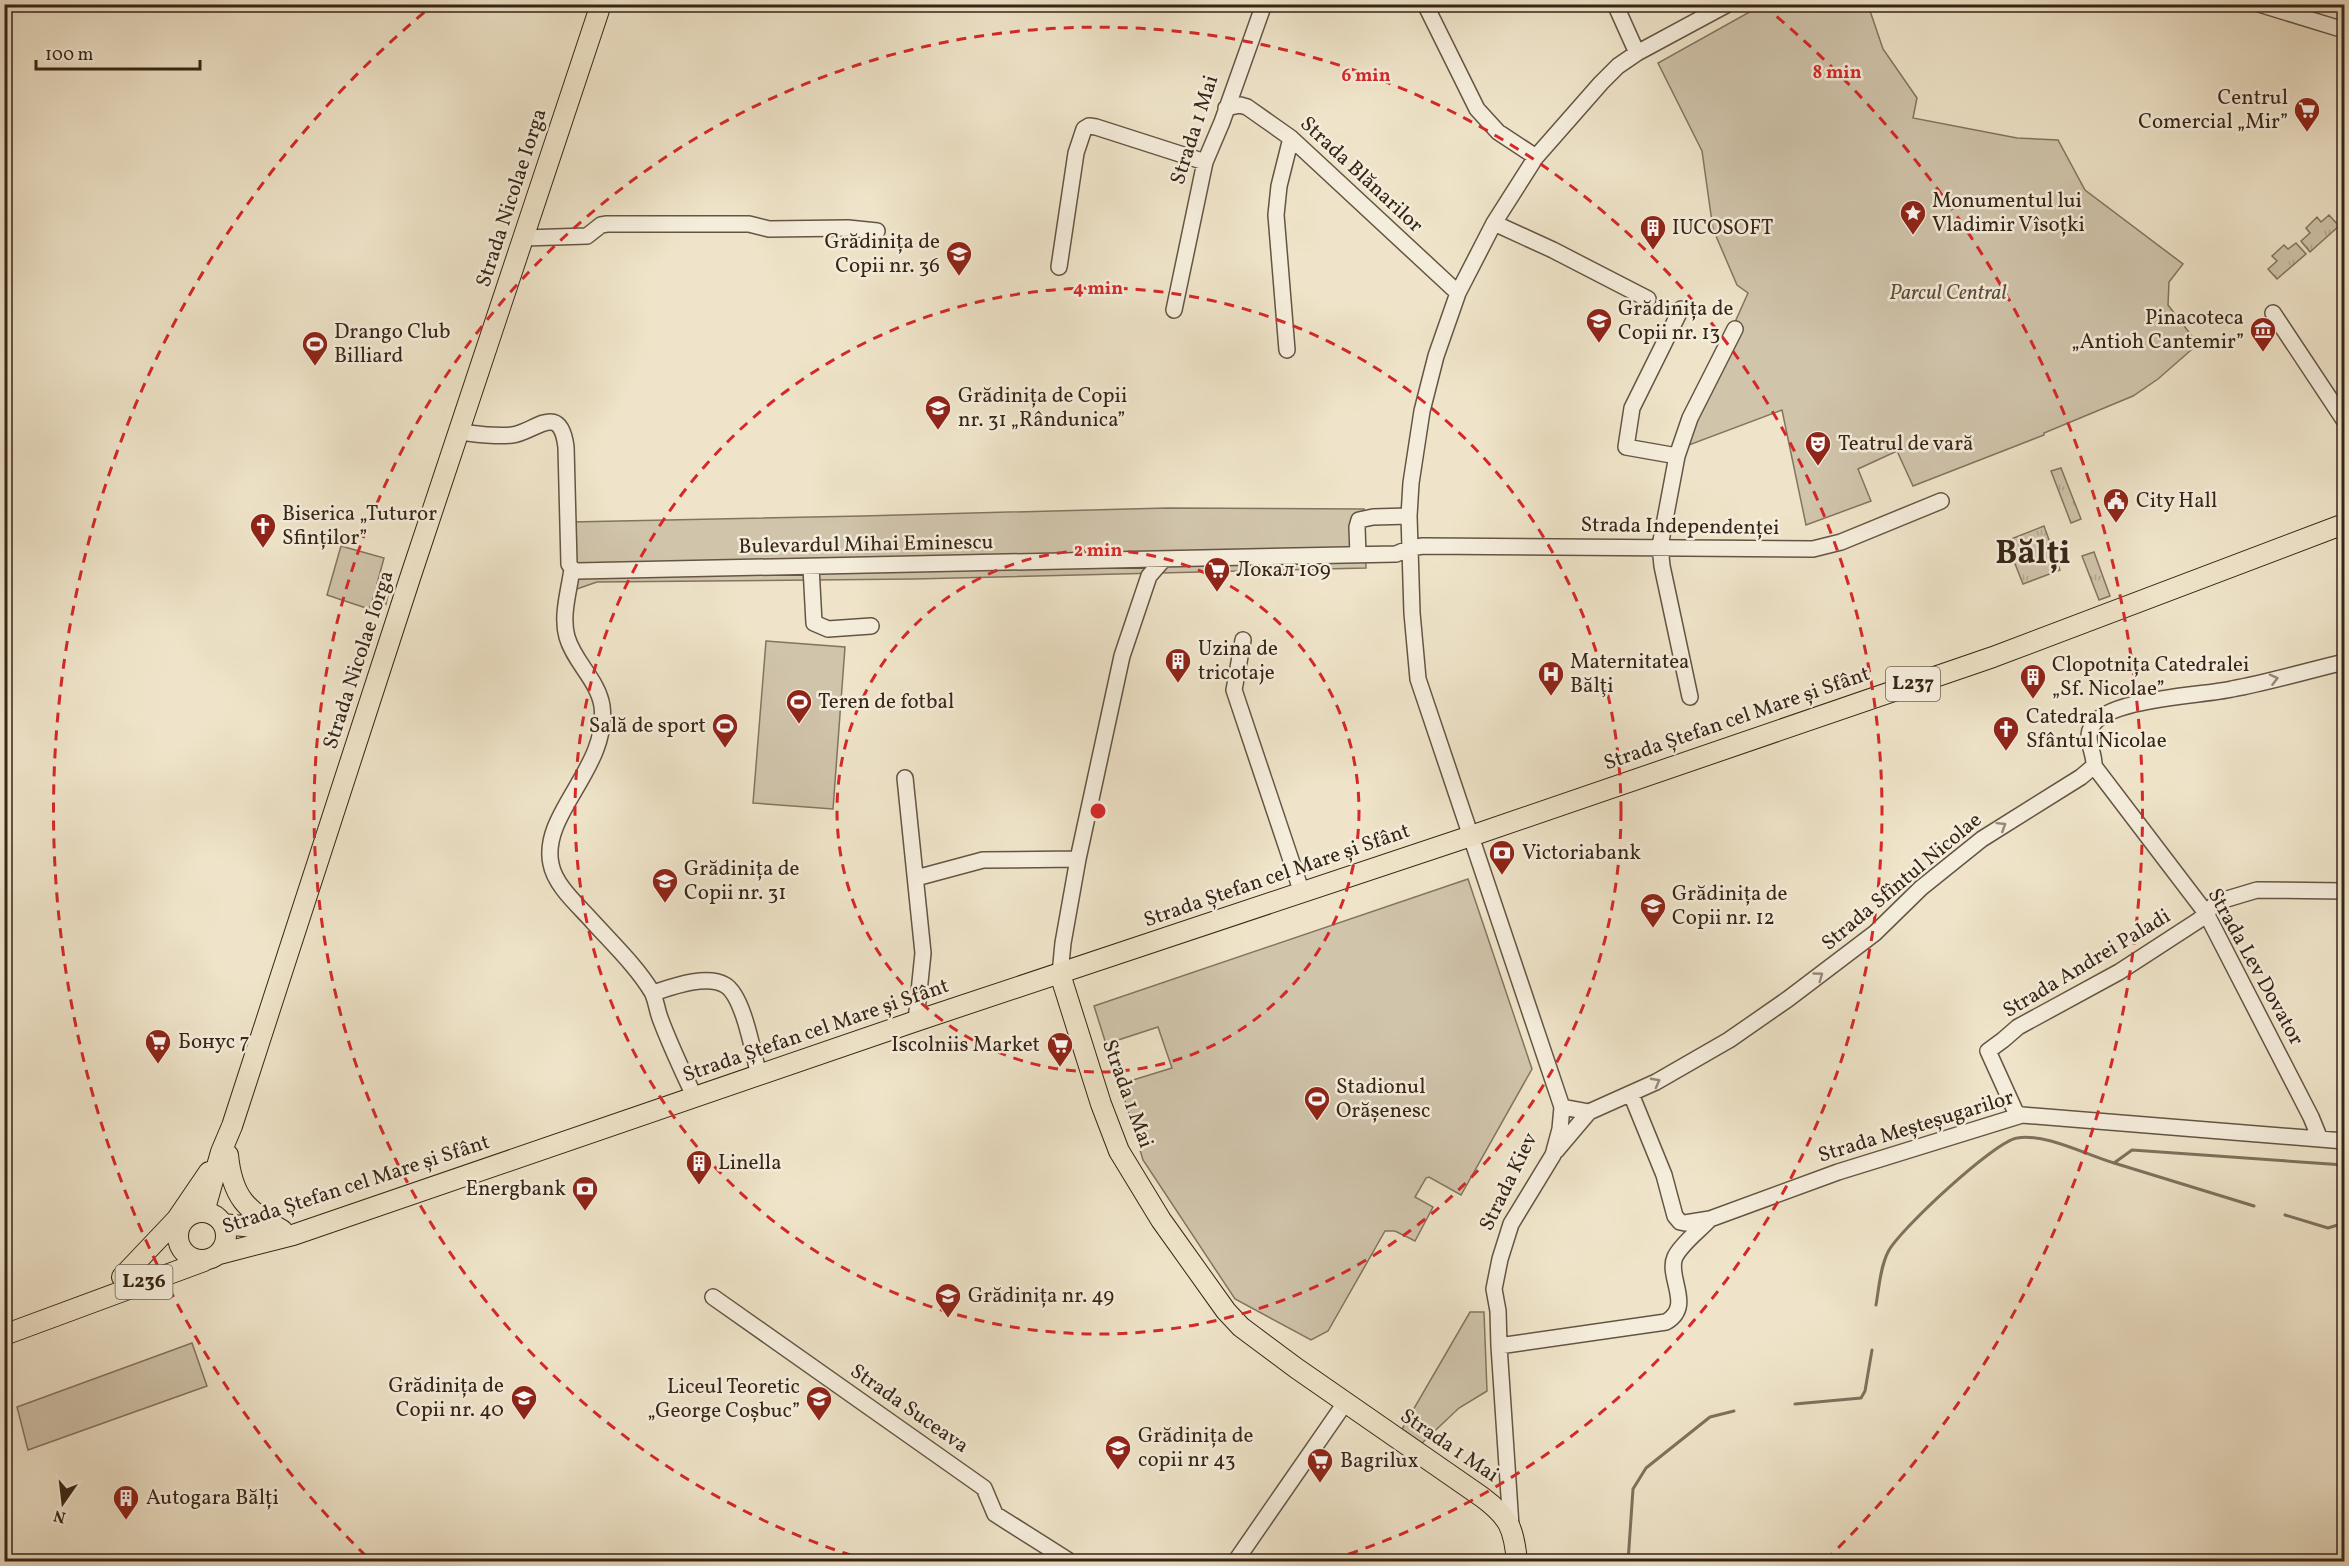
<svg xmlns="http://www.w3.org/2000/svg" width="2349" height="1566" font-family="Vollkorn,serif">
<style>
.grass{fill:url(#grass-tufts);stroke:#837460;stroke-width:1.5}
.green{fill:#d0c4ab;stroke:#837460;stroke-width:1.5}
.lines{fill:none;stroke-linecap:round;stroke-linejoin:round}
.stream{stroke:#7f715d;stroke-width:3}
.minor-casing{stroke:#645543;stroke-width:18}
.major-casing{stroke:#362516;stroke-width:22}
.minor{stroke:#f5eddc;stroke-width:15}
.major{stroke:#efe4c9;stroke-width:20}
.oneway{stroke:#968979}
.ring{fill:none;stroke:#d62828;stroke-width:3;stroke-dasharray:10 8}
.labels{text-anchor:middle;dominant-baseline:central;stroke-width:5;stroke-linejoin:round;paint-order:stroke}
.shield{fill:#f5eddc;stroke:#6f6151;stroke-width:1.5}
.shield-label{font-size:20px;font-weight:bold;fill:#362516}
.poi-label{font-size:21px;fill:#362516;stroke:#f5eddc;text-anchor:start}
.street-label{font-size:21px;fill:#362516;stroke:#f5eddc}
.park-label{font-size:21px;font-style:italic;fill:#5c4d3b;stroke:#f5eddc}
.town-label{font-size:33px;font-weight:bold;fill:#362516;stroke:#f5eddc}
.centre{fill:#d62828;stroke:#f5eddc;stroke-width:3}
.ring-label{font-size:18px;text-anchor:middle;font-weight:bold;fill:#d62828;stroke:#f5eddc;stroke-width:5;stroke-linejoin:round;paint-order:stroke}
</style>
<defs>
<pattern id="grass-tufts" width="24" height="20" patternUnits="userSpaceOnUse" patternTransform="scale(1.5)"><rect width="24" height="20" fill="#d0c4ab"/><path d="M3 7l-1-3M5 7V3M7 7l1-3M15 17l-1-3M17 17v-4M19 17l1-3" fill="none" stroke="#b3a892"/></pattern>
</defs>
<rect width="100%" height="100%" fill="#efe4c9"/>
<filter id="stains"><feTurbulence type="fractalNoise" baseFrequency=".00333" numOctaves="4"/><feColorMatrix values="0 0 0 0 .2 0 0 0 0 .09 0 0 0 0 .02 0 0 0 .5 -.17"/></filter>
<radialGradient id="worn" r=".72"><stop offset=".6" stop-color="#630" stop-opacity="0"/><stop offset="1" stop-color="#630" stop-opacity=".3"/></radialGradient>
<path class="grass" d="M 2329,215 L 2339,226 L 2310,252 L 2301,241 L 2310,233 L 2306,228 L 2317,217 L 2321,222 Z
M 2296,243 L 2306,254 L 2277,279 L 2268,269 L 2277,261 L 2272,256 L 2284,245 L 2288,249 Z
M 2061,468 L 2081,519 L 2071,523 L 2051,471 Z
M 2044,526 L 2060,570 L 2023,584 L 2006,541 Z
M 2094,552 L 2110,596 L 2099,600 L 2082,556 Z"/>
<path class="green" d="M 1762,5 L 1868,5 L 1883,49 L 1917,98 L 1913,118 L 2017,138 L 2058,140 L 2085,190 L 2183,264 L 2169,282 L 2168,305 L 2198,344 L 2158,379 L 2133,396 L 2044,433 L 2044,435 L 1913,486 L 1897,451 L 1858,469 L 1871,501 L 1806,525 L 1782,410 L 1689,445 L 1688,427 L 1748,293 L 1737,285 L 1713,229 L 1702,151 L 1658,63 Z
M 1167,508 L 1364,509 L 1366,568 L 914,579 L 597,582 L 574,590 L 571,522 C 770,518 968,514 1167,508 Z
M 341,546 L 384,558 L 377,584 L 379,588 L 387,590 L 390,588 L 386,604 L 381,597 L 374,596 L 369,609 L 327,595 Z
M 766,641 L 845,647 L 833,809 L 753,803 Z
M 1468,879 L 1532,1069 L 1461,1195 L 1429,1177 L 1426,1178 L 1415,1197 L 1433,1207 L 1415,1241 L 1395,1231 L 1385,1231 L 1328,1331 L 1311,1340 L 1235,1299 L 1143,1160 L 1120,1084 L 1172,1068 L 1158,1027 L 1106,1044 L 1094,1006 Z
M 1470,1312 L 1484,1312 L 1487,1391 L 1459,1408 L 1422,1443 L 1402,1429 Z
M 192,1343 L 207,1386 L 28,1450 L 17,1407 Z"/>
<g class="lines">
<path class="stream" d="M 2114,1163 L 2254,1206
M 2285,1215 L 2328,1228 L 2344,1223
M 1876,1305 C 1879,1288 1880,1268 1888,1252 C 1899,1230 1995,1141 2017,1138 C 2046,1133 2086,1155 2114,1163 L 2132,1150 L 2344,1165
M 1795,1404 L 1861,1398 L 1865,1391 L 1872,1350
M 1628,1562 L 1633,1489 L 1646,1468 L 1710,1417 L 1734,1411"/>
<g class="minor-casing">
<path id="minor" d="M 1425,4 L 1477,109 L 1498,132 L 1536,157
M 1615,4 L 1637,53
M 2259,4 L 2344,30
M 1226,108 L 1240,105 L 1247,107 L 1291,138 L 1458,293
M 1494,223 L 1553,250 L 1648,299
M 524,238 L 587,236 L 601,225 L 607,224 L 749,224 L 769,229 L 848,228 L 877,231
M 1059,267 L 1076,153 L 1084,129 L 1089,126 L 1096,127 L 1205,162
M 1174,310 L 1205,162 L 1222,122 L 1264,4
M 2273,313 L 2344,420
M 1287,350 L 1276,215 L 1279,186 L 1291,138
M 460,432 C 477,434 495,437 512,435 C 534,433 560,400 566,447 L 569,564 L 572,569 L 577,571 L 1396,554 L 1410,548 L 1423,546 L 1813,549 L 1841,542 L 1941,501
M 1677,456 L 1626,447 L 1632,408 L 1681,309
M 1358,555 L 1357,527 L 1359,520 L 1373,517 L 1409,516
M 811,567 L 814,623 L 828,629 L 871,626
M 572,569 C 569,591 561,616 567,637 C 574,662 598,680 602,706 C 610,767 540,814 551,864 C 555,886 579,906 593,922 C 613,944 637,967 652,992 C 656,1000 657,1010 660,1018 C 670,1045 683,1072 695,1098
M 1243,640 L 1234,690 L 1302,893
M 1690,697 L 1662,566 L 1660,546 L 1677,456 L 1690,418 L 1735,329
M 2094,766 L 2206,913 L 2311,1117 L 2320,1139
M 905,778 L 923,953 L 916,1021
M 916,878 L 983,860 L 1078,859
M 1060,974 L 1063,943 L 1078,859 L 1122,656 L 1149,576 L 1163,560
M 653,993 C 672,987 706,974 725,985 C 744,996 753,1054 759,1075
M 1631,1094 L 1664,1175 L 1675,1216 L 1680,1222 L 1685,1223 L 1710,1219 L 1838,1172 L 2022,1115 L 2344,1141
M 1562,1107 L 1589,1112 L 1656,1082 L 1729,1040 L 1788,999 L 1875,933 L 1921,888 L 1982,839 L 2081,777 L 2094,766 C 2095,753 2084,739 2092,726 C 2109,698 2201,696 2232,689 C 2270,682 2307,671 2344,662
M 2017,1115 L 1988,1051 L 2003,1040 L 2018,1027 L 2119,972 L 2199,920 L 2217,902 L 2257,890 L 2344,891
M 1556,1151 L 1589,1112
M 713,1297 L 984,1488 L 995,1514 L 1071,1562
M 1499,1346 L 1666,1322 C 1694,1306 1666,1277 1675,1257 C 1682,1243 1700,1230 1710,1219
M 1511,1526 L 1499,1346 L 1498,1311 L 1494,1289 L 1500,1259 L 1511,1224 L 1553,1155 L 1560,1129 L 1562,1107 L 1418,679 L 1412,613 L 1409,516 L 1411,483 L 1422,411 L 1436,356 L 1458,293 L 1494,223 L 1536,157 L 1601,83 L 1618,66 L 1637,53 L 1728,4
M 4,1559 L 6,1562
M 1235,1562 L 1345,1403"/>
</g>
<g class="major-casing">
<path id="major" d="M 1060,974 L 1101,1104 L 1119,1151 L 1161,1220 L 1226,1311 L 1241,1327 L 1296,1368 L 1482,1497 C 1509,1517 1514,1528 1517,1562
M 228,1155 C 232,1196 246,1211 282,1230
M 204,1212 L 221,1152 L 232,1126 L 410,578 L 601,4
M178 1236a24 24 0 1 1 48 0a24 24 0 1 1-48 0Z
M 223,1224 L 273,1229
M 219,1254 L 293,1235 L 916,1021 L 1471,836 L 1993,657 L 2344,524
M 122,1277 L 177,1219 L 209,1172
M 4,1335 L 204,1261"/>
</g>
<use href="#minor" class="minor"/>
<use href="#major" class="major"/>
</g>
<defs><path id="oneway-chevron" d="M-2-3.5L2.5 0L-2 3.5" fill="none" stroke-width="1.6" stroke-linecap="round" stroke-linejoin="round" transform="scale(1.5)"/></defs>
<g class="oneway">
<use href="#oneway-chevron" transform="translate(2274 679) rotate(-14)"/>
<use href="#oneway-chevron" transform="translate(2002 826) rotate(-32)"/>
<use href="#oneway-chevron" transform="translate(1819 976) rotate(-36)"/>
<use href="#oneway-chevron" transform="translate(1656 1082) rotate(-28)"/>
</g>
<g class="ring">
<circle cx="1098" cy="811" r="261"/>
<circle cx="1098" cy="811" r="523"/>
<path d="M869 1561A784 784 0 1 1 1327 1561"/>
<path d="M366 1556A1045 1045 0 0 1 433 5M1763 5A1045 1045 0 0 1 1830 1556"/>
</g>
<defs>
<g id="supermarket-pin" transform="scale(1.35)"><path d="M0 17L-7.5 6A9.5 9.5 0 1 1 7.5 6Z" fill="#8f2418" stroke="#f5eddc"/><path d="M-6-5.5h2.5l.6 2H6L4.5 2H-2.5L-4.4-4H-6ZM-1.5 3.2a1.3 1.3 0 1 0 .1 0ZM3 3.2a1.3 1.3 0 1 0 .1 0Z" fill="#fff"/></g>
<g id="sight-pin" transform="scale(1.35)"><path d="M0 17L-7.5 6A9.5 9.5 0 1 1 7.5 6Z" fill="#8f2418" stroke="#f5eddc"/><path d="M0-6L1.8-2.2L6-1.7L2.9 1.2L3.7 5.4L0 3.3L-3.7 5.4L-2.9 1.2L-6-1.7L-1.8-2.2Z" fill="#fff"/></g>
<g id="building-pin" transform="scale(1.35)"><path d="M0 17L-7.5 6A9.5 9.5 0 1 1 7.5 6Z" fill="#8f2418" stroke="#f5eddc"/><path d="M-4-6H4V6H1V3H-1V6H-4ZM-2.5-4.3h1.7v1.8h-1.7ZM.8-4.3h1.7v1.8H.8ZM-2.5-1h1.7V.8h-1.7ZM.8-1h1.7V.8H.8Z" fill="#fff"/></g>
<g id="school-pin" transform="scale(1.35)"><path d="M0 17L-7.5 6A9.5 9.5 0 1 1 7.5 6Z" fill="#8f2418" stroke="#f5eddc"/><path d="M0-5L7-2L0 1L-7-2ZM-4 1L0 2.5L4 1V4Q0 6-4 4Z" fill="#fff"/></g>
<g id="museum-pin" transform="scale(1.35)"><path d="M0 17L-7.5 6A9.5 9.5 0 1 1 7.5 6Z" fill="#8f2418" stroke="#f5eddc"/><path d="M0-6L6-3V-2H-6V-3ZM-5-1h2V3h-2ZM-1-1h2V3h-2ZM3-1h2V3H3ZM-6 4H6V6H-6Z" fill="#fff"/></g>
<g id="stadium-pin" transform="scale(1.35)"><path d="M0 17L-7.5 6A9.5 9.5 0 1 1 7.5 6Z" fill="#8f2418" stroke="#f5eddc"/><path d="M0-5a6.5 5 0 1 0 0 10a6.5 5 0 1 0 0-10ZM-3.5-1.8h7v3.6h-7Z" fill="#fff"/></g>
<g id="theatre-pin" transform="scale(1.35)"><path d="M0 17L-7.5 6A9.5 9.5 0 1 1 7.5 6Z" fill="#8f2418" stroke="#f5eddc"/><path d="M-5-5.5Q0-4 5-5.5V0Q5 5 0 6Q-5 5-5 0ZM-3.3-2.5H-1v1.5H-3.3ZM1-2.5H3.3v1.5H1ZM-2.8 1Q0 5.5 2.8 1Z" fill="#fff"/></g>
<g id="civic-pin" transform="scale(1.35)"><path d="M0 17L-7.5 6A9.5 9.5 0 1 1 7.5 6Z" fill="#8f2418" stroke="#f5eddc"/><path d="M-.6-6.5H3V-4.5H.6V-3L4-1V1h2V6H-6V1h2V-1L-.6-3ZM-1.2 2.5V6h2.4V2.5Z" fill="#fff"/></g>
<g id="church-pin" transform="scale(1.35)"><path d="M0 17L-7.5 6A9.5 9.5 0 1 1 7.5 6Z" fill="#8f2418" stroke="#f5eddc"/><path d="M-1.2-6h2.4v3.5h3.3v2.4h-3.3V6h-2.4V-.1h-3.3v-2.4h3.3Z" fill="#fff"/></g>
<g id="hospital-pin" transform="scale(1.35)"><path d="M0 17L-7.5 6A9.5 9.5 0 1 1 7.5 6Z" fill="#8f2418" stroke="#f5eddc"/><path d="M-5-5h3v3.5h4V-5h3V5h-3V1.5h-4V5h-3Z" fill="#fff"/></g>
<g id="bank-pin" transform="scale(1.35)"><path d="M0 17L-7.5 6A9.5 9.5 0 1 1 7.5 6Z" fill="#8f2418" stroke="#f5eddc"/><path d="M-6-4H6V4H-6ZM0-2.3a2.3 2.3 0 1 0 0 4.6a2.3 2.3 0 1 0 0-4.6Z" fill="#fff"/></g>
</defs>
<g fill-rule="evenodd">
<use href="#supermarket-pin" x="2307" y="110"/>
<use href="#sight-pin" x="1913" y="213"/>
<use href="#building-pin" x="1653" y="228"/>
<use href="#school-pin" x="959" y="254"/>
<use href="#school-pin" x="1599" y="321"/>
<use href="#museum-pin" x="2263" y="330"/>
<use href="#stadium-pin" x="315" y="344"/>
<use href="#school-pin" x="938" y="408"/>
<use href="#theatre-pin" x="1818" y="444"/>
<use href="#civic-pin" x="2116" y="501"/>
<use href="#church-pin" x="263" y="526"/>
<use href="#supermarket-pin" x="1217" y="570"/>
<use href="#building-pin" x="1178" y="661"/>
<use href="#hospital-pin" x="1551" y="674"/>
<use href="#building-pin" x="2033" y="677"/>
<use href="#stadium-pin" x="799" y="702"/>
<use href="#stadium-pin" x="725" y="726"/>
<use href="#church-pin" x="2006" y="729"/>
<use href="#bank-pin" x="1502" y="853"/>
<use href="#school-pin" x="665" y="881"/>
<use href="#school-pin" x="1653" y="906"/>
<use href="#supermarket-pin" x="158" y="1042"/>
<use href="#supermarket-pin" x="1060" y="1045"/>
<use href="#stadium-pin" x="1317" y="1099"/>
<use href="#building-pin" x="699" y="1163"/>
<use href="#bank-pin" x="585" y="1189"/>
<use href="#school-pin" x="948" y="1296"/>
<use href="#school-pin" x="524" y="1398"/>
<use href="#school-pin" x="819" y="1399"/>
<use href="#school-pin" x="1118" y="1448"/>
<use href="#supermarket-pin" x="1320" y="1461"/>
<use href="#building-pin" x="126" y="1498"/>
</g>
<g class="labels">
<g class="shield">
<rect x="1886" y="667" width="54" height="34" rx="4.5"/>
<rect x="115.5" y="1265" width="57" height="34" rx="4.5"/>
</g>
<g class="shield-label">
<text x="1913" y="684">L237</text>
<text x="144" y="1282">L236</text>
</g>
<g class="poi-label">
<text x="2288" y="98" text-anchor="end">Centrul<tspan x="2288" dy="24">Comercial „Mir”</tspan></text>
<text x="1932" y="201">Monumentul lui<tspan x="1932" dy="24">Vladimir Vîsoțki</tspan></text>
<text x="1672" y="228">IUCOSOFT</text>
<text x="940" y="242" text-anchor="end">Grădinița de<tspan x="940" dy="24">Copii nr. 36</tspan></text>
<text x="1618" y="309">Grădinița de<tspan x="1618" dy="24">Copii nr. 13</tspan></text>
<text x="2244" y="318" text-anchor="end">Pinacoteca<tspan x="2244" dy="24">„Antioh Cantemir”</tspan></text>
<text x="334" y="332">Drango Club<tspan x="334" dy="24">Billiard</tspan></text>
<text x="958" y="396">Grădinița de Copii<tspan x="958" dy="24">nr. 31 „Rândunica”</tspan></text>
<text x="1838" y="444">Teatrul de vară</text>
<text x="2136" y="501">City Hall</text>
<text x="282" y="514">Biserica „Tuturor<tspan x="282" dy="24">Sfinților”</tspan></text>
<text x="1236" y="570">Локал 109</text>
<text x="1198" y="649">Uzina de<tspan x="1198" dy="24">tricotaje</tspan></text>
<text x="1570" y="662">Maternitatea<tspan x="1570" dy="24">Bălţi</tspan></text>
<text x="2052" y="665">Clopotnița Catedralei<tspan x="2052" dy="24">„Sf. Nicolae”</tspan></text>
<text x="818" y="702">Teren de fotbal</text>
<text x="2026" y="717">Catedrala<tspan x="2026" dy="24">Sfântul Nicolae</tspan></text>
<text x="706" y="726" text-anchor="end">Sală de sport</text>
<text x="1522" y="853">Victoriabank</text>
<text x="684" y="869">Grădinița de<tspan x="684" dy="24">Copii nr. 31</tspan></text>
<text x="1672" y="894">Grădinița de<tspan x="1672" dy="24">Copii nr. 12</tspan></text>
<text x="178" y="1042">Бонус 7</text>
<text x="1040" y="1045" text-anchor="end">Iscolniis Market</text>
<text x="1336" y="1087">Stadionul<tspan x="1336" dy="24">Orășenesc</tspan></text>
<text x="718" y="1163">Linella</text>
<text x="566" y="1189" text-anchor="end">Energbank</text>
<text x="968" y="1296">Grădinița nr. 49</text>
<text x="504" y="1386" text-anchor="end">Grădinița de<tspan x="504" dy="24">Copii nr. 40</tspan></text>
<text x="800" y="1387" text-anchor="end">Liceul Teoretic<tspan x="800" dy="24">„George Coșbuc”</tspan></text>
<text x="1138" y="1436">Grădinița de<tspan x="1138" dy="24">copii nr 43</tspan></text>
<text x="1340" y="1461">Bagrilux</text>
<text x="146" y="1498">Autogara Bălți</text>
</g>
<g class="street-label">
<text transform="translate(1195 130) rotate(-72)">Strada 1 Mai</text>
<text transform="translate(1361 175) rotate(43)">Strada Blănarilor</text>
<text transform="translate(512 198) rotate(-72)">Strada Nicolae Iorga</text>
<text transform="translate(1680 527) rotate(1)">Strada Independenței</text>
<text transform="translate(866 545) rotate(-1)">Bulevardul Mihai Eminescu</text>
<text transform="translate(359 660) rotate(-72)">Strada Nicolae Iorga</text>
<text transform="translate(1737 719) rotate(-19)">Strada Ștefan cel Mare și Sfânt</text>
<text transform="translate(1277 876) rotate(-19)">Strada Ștefan cel Mare și Sfânt</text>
<text transform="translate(1902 882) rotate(-40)">Strada Sfîntul Nicolae</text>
<text transform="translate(2087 964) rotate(-31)">Strada Andrei Paladi</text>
<text transform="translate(2255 967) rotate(61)">Strada Lev Dovator</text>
<text transform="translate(816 1031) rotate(-19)">Strada Ștefan cel Mare și Sfânt</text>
<text transform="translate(1127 1094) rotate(70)">Strada 1 Mai</text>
<text transform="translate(1916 1127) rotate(-17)">Strada Meșteșugarilor</text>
<text transform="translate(1509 1182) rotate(-64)">Strada Kiev</text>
<text transform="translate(356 1185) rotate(-18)">Strada Ștefan cel Mare și Sfânt</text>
<text transform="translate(909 1409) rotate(35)">Strada Suceava</text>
<text transform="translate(1449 1446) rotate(34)">Strada 1 Mai</text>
</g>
<g class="park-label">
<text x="1948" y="293">Parcul Central</text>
</g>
<g class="town-label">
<text x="2033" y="555">Bălți</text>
</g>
</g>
<circle cx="1098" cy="811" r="9" class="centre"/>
<g class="ring-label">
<text x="1837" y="78">8 min</text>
<text x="1366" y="81">6 min</text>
<text x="1098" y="294">4 min</text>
<text x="1098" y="556">2 min</text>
</g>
<rect width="2349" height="1566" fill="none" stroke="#efe4c9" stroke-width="24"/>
<rect x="6" y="6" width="2337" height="1554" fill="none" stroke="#362516" stroke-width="3"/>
<rect x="12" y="12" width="2325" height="1542" fill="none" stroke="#362516" stroke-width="1.5"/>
<g transform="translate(63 1503) rotate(194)" stroke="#f5eddc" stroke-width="4.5" paint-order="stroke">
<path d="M0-4.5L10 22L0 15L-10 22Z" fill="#362516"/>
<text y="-9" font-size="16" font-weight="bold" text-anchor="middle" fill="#362516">N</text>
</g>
<path d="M36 60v9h164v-9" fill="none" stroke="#362516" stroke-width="3"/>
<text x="45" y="60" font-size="18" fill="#362516" stroke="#f5eddc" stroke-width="4.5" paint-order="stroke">100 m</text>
<rect width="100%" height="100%" filter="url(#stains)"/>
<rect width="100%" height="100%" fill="url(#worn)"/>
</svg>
